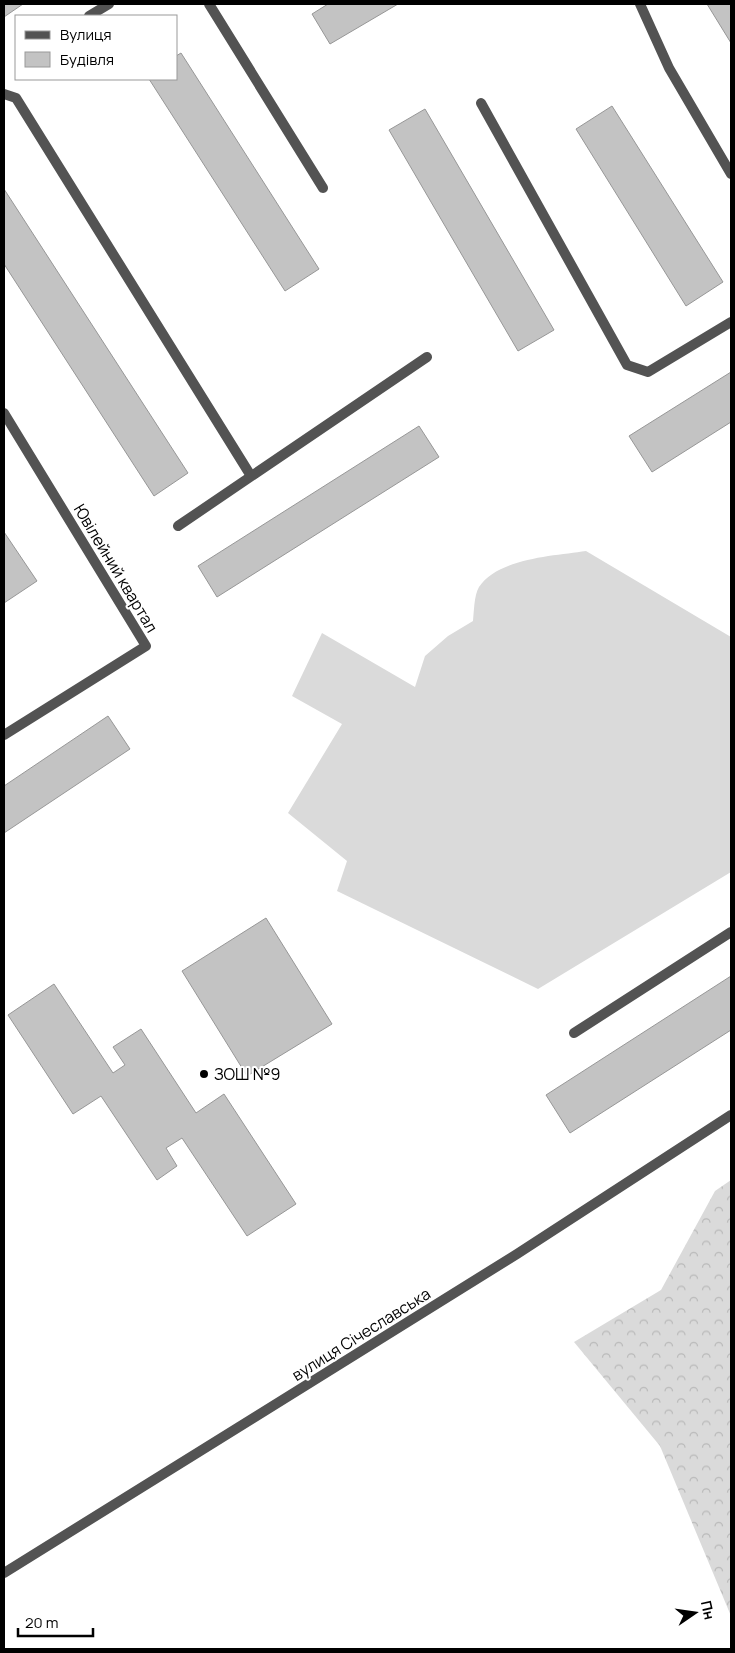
<svg xmlns="http://www.w3.org/2000/svg" width="735" height="1653" font-family="Manrope,sans-serif">
<style>
.forest{fill:url(#forest-crowns)}
.garden{fill:#dadada}
.building{fill:#c3c3c3;stroke:#979797}
.lines{fill:none;stroke-linecap:round;stroke-linejoin:round}
.lane{stroke:#535353;stroke-width:10}
.street{stroke:#535353;stroke-width:10}
.poi-dot{fill:#000;stroke:#fff;stroke-width:2}
.labels{text-anchor:middle;dominant-baseline:central;stroke-width:4;stroke-linejoin:round;paint-order:stroke}
.street-label{font-size:16px;fill:#000;stroke:#fff}
.poi-label{font-size:16px;fill:#000;stroke:#fff;text-anchor:start}
</style>
<defs>
<pattern id="forest-crowns" width="20" height="18" patternUnits="userSpaceOnUse" patternTransform="scale(1.25)"><rect width="20" height="18" fill="#dadada"/><path d="M2 6a3 3 0 1 1 6 0M12 15a3 3 0 1 1 6 0" fill="none" stroke="#b9b9b9"/></pattern>
</defs>
<rect width="100%" height="100%" fill="#fff"/>
<path class="forest" d="M 731,1180 L 731,1616 L 660,1446 L 574,1342 L 661,1290 L 715,1191 Z"/>
<path class="garden" d="M 586,551 L 731,637 L 731,872 L 538,989 L 337,891 L 347,861 L 288,813 L 342,724 L 292,696 L 322,633 L 415,687 L 425,656 L 448,636 L 473,621 C 474,612 474,595 479,587 C 498,558 554,556 586,551 Z"/>
<path class="building" d="M 4,4 L 23,4 L 4,17 Z
M 328,4 L 398,4 L 330,44 L 312,14 Z
M 707,4 L 731,4 L 731,43 Z
M 181,53 L 319,269 L 285,291 L 149,79 L 176,79 L 176,56 Z
M 612,106 L 723,282 L 686,306 L 576,129 Z
M 425,109 L 554,330 L 518,351 L 389,130 Z
M 4,189 L 188,473 L 154,496 L 4,264 Z
M 731,372 L 731,422 L 652,472 L 629,436 Z
M 419,426 L 439,457 L 217,597 L 198,566 Z
M 4,532 L 37,581 L 4,603 Z
M 108,716 L 130,749 L 4,833 L 4,786 Z
M 266,918 L 332,1024 L 247,1076 L 182,971 Z
M 731,976 L 731,1030 L 570,1133 L 546,1095 Z
M 54,984 L 113,1073 L 125,1065 L 113,1047 L 141,1029 L 196,1113 L 224,1094 L 296,1204 L 247,1236 L 182,1138 L 166,1148 L 177,1166 L 157,1180 L 101,1096 L 73,1114 L 8,1015 Z"/>
<g class="lines">
<path class="lane" d="M 209,4 L 323,188
M 640,4 L 669,68 L 731,174
M 89,16 L 109,4
M 4,94 L 16,98 L 251,476
M 481,103 L 627,365 L 648,372 L 731,322
M 178,526 L 427,357
M 574,1033 L 731,932"/>
<path class="street" d="M 4,413 L 146,646 L 4,735
M 4,1573 L 517,1254 L 731,1115"/>
</g>
<circle class="poi-dot" cx="204" cy="1074" r="5"/>
<g class="labels">
<g class="street-label">
<text transform="translate(116 568) rotate(59)">Ювілейний квартал</text>
<text transform="translate(361 1334) rotate(-32)">вулиця Січеславська</text>
</g>
<g class="poi-label">
<text x="214" y="1074">ЗОШ №9</text>
</g>
</g>
<rect width="735" height="1653" fill="none" stroke="#000000" stroke-width="10"/>
<rect x="15" y="15" width="162" height="65" fill="#ffffff" stroke="#999999"/>
<rect x="25" y="31" width="25" height="8" fill="#535353" stroke="#999999"/>
<text x="60" y="40" font-size="15" fill="#000000">Вулиця</text>
<rect x="25" y="52" width="25" height="15" fill="#c3c3c3" stroke="#999999"/>
<text x="60" y="65" font-size="15" fill="#000000">Будівля</text>
<g transform="translate(695 1613) rotate(77)" stroke="#ffffff" stroke-width="4" paint-order="stroke">
<path d="M0-4L9 19L0 12L-9 19Z" fill="#000000"/>
<text y="-8" font-size="14" font-weight="bold" text-anchor="middle" fill="#000000">Пн</text>
</g>
<path d="M18 1628v8h75v-8" fill="none" stroke="#000000" stroke-width="2.5"/>
<text x="25" y="1628" font-size="15" fill="#000000" stroke="#ffffff" stroke-width="4" paint-order="stroke">20 m</text>
</svg>
